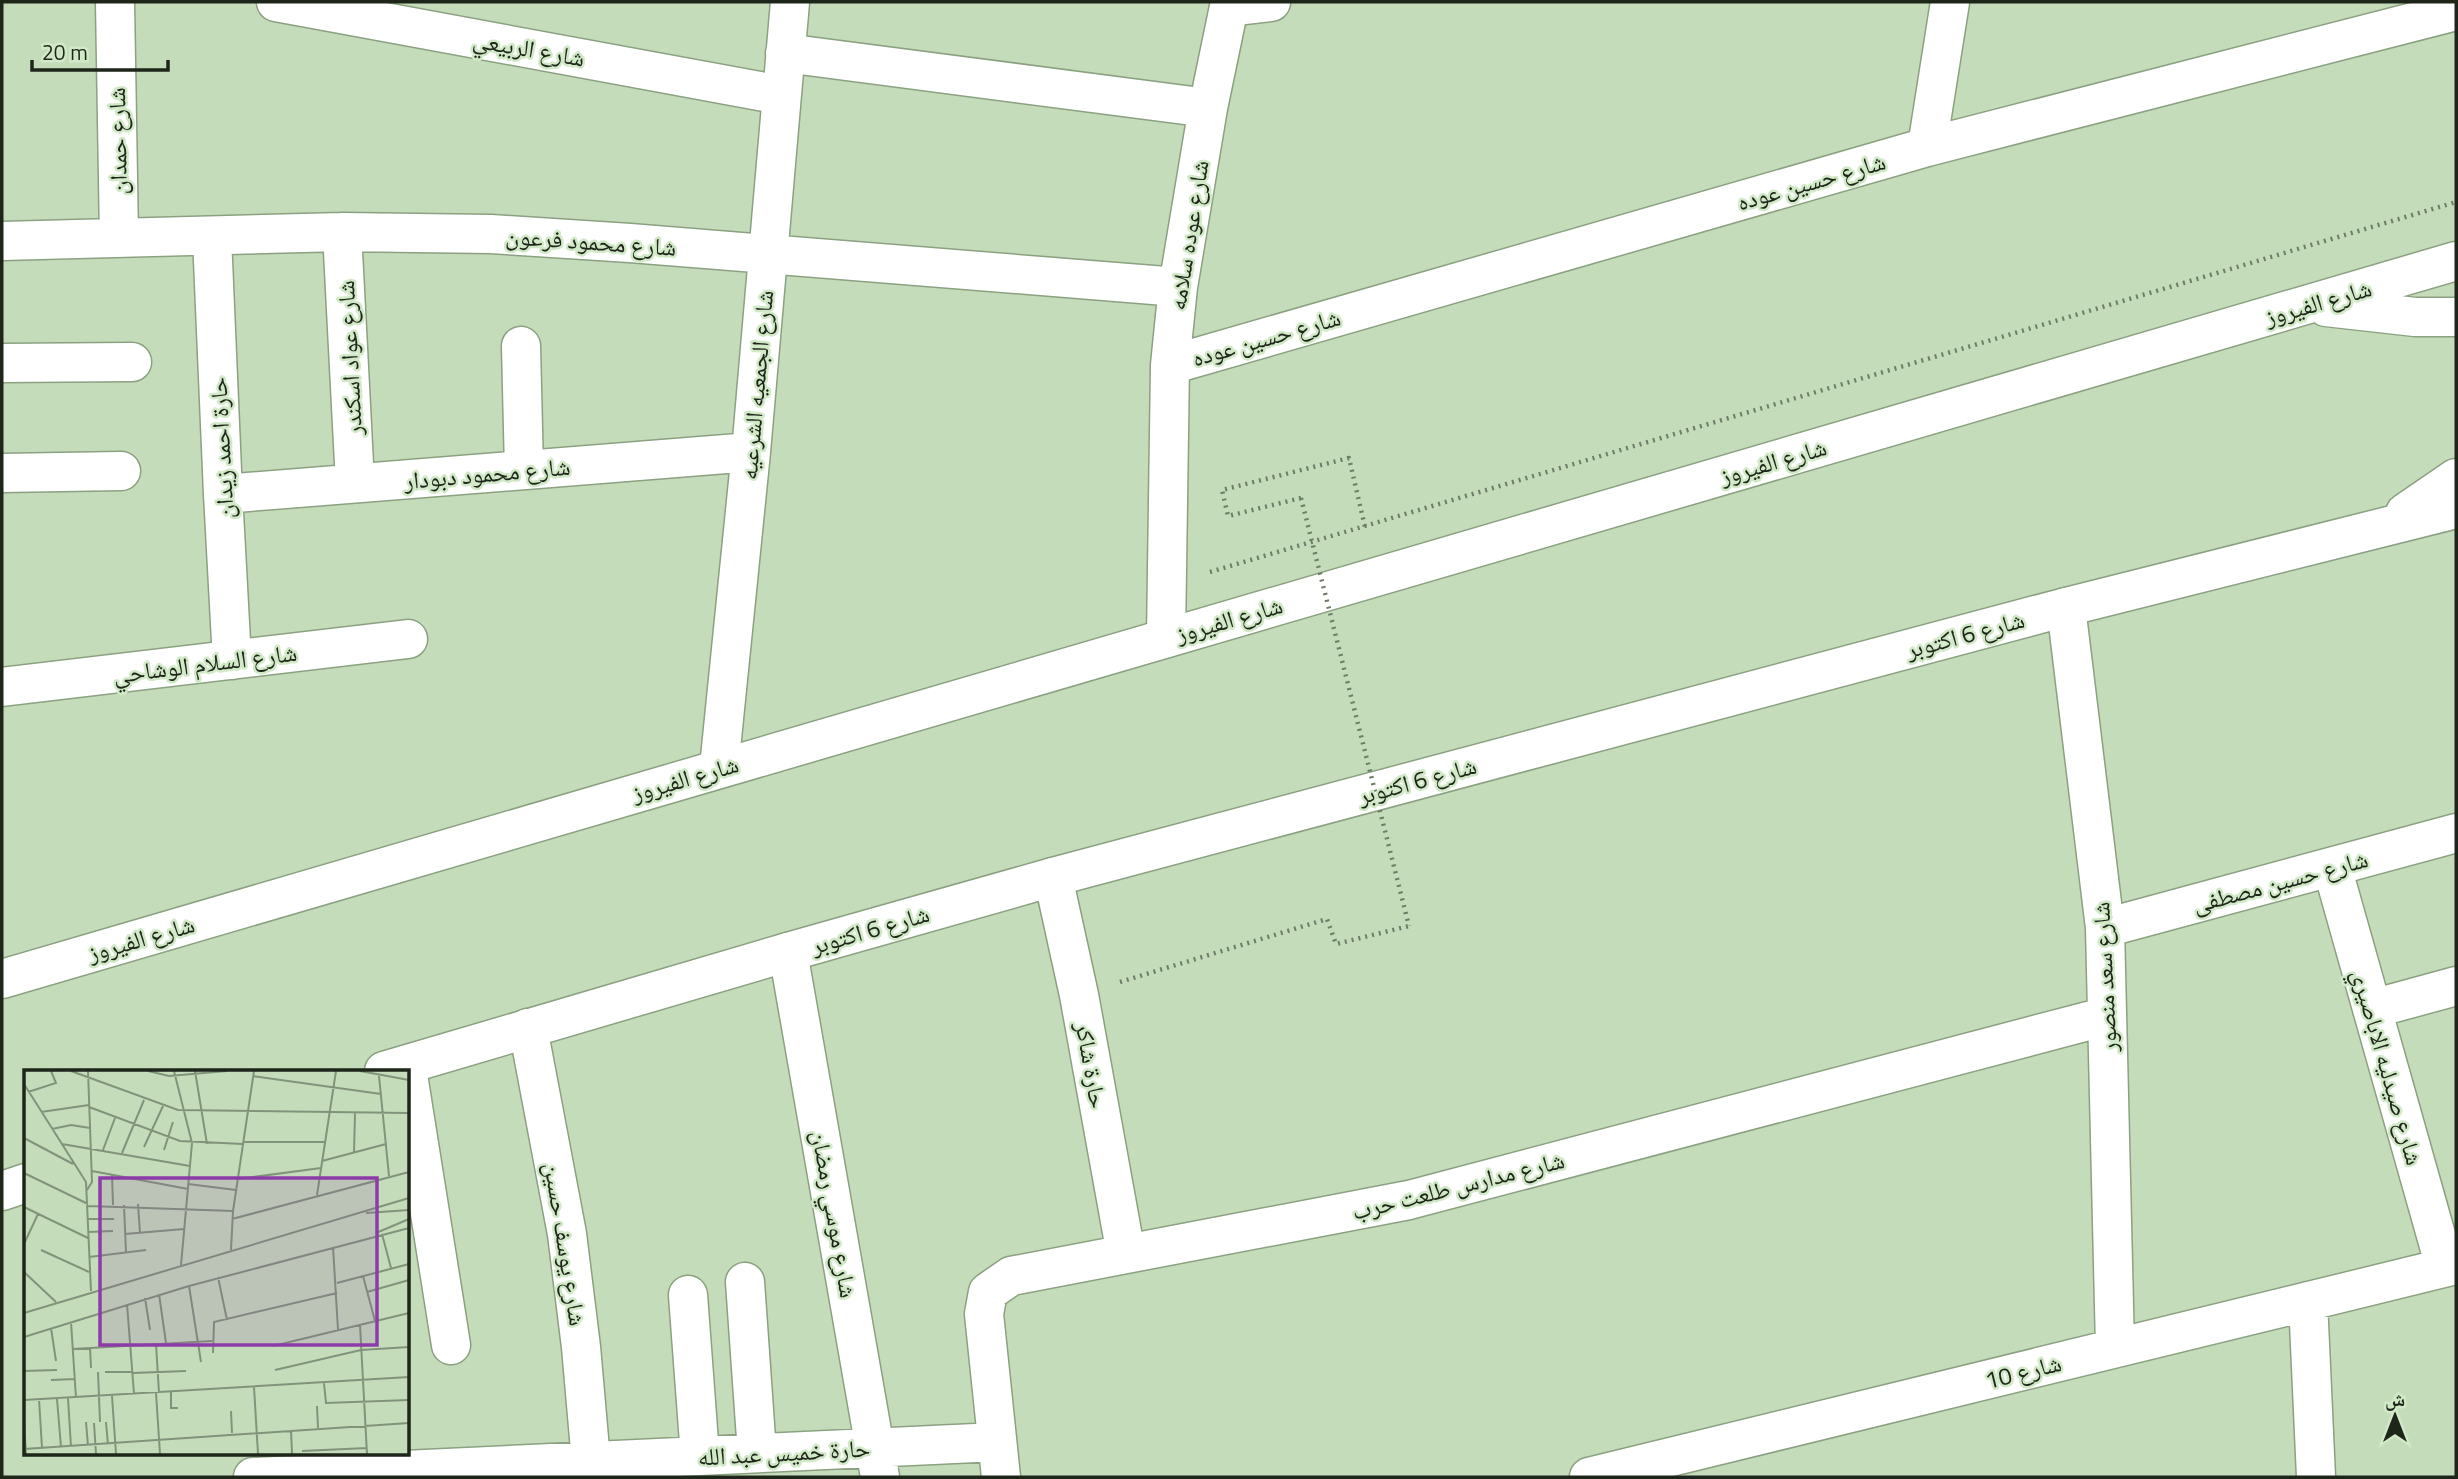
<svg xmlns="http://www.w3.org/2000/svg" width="2458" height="1479" font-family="'Titillium Web','Noto Naskh Arabic',sans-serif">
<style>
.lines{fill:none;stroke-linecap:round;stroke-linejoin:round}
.minor-casing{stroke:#8ba181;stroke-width:41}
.secondary-casing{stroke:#8ba181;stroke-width:41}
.path{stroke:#6e7d67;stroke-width:4.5;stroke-dasharray:2 5;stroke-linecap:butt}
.minor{stroke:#fff;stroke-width:38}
.secondary{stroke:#fff;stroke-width:38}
.path-bridge{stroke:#6e7d67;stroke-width:4.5;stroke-dasharray:2 5;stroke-linecap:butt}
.labels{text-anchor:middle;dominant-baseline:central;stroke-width:5;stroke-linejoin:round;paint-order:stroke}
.street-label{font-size:24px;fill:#1e261a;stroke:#d2e9c8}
.inset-road{fill:none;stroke:#82937b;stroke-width:2}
.view{fill:#8d3ba9;fill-opacity:0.15;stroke:#8d3ba9;stroke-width:3.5}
.inset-edge{fill:none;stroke:#1e261a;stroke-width:3.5}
</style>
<rect width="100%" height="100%" fill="#c5dcbb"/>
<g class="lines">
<g class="minor-casing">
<path id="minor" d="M 115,2 L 119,238
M 276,2 L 781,95
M 1229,7 L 1271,2
M 785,53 L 1208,108
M 1927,147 L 1950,2
M 342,232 L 355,483
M 212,237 L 223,494 L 232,660
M 2,241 L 342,232 L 491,234 L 630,243 L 1178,287
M 521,346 L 524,470
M 2,363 L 132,362
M 1170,365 L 1927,147 L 2456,11
M 2,473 L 121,471
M 223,494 L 751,452
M 2066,607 L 2105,928 L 2115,1348
M 1166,638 L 1170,365 L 1178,287 L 1208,108 L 1230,2
M 2,687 L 408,639
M 719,768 L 751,452 L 790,2
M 2332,867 L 2445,1267
M 1053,877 L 1079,995 L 1126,1254
M 2105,928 L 2456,833
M 788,952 L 880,1477
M 2372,1009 L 2456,986
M 528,1028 L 567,1234 L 581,1347 L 591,1461
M 408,1075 L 451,1345
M 745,1282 L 757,1453
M 688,1295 L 700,1456
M 2308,1301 L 2316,1477
M 253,1477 L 997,1442
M 1001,1477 L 984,1314 L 988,1292 L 1011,1276 L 1409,1200 L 2107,1016
M 1589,1477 L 2456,1265"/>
</g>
<g class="secondary-casing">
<path id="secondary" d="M 2326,307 L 2415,317 L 2456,317
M 2405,513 L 2456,478
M 2,979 L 2456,261
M 384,1071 L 788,952 L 1053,877 L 2066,607 L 2456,509
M 2,1191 L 26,1183"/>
</g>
<path class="path" d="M 1301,498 L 1228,516 L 1222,490 L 1349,458 L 1365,527
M 1210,572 L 2456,202
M 1120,982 L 1327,919 L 1336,944 L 1409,926"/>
<use href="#minor" class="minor"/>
<use href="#secondary" class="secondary"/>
<path class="path-bridge" d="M 1301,498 L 1409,926"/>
</g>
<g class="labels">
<g class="street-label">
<text transform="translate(529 48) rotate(10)">شارع الربيعي</text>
<text transform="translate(117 141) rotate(-91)">شارع حمدان</text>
<text transform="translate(1811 181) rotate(-16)">شارع حسين عوده</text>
<text transform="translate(1188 235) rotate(-81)">شارع عوده سلامه</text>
<text transform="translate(591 241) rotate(4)">شارع محمود فرعون</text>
<text transform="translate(2318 302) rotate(-16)">شارع الفيروز</text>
<text transform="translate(1266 337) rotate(-16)">شارع حسين عوده</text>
<text transform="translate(349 358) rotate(-93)">شارع عواد اسكندر</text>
<text transform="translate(756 385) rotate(-85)">شارع الجمعيه الشرعيه</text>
<text transform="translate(221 448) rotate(-93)">حارة احمد زيدان</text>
<text transform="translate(1773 461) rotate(-16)">شارع الفيروز</text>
<text transform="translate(487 473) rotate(-5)">شارع محمود دبودار</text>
<text transform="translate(1229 619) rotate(-16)">شارع الفيروز</text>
<text transform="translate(1965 634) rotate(-15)">شارع 6 اكتوبر</text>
<text transform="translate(205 663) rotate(-7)">شارع السلام الوشاحي</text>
<text transform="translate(685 778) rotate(-16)">شارع الفيروز</text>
<text transform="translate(1417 780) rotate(-15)">شارع 6 اكتوبر</text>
<text transform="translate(2280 881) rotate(-15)">شارع حسين مصطفى</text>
<text transform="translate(870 929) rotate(-16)">شارع 6 اكتوبر</text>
<text transform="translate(141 938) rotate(-16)">شارع الفيروز</text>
<text transform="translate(2104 977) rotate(-93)">شارع سعد منصور</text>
<text transform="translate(1092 1065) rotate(80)">حارة شاكر</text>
<text transform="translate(2388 1067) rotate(74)">شارع صيدليه الاباصيري</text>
<text transform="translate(1458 1185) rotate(-14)">شارع مدارس طلعت حرب</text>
<text transform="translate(835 1214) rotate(80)">شارع موسي رمضان</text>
<text transform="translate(566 1244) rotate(81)">شارع يوسف حسين</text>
<text transform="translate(2023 1371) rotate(-14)">شارع 10</text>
<text transform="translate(784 1452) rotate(-3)">حارة خميس عبد الله</text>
</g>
</g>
<g transform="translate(24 1070)">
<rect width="385" height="385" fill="#c5dcbb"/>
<path class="inset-road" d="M 47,1 L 154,40 L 385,43M 124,1 L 145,6 L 203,1M 150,1 L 168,73 L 157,195M 171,1 L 183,74M 336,1 L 385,10M 229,6 L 357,24M 355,6 L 365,106M 0,14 L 62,112 L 67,221M 4,22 L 32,13 L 27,1M 65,37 L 156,71 L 219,74M 17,42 L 65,35M 28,59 L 47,55 L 66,58M 0,68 L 49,94M 220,72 L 301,72M 38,74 L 166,96M 120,77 L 139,36M 79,80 L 91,48M 140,80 L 149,52M 98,83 L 120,30M 330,83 L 331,43M 298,91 L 362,74M 68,101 L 164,119M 0,103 L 64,134M 88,105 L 89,135M 214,109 L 297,98M 164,114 L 212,120M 63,120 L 68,112 L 64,1M 293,125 L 312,1M 114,134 L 116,163M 100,135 L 102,183M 64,136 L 209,141M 0,137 L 64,168M 342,143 L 385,140M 64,149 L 90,149M 208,149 L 385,102M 64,162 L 89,161M 352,163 L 385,149M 101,164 L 160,159M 358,164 L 367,198M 0,174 L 14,144M 309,177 L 314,260M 17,180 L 65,202M 207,180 L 209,141 L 230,1M 65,187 L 122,180M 0,202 L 32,232M 339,206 L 351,251M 194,207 L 203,250M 313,213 L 385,194M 165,216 L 177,292M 343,222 L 385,210M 135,224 L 142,273M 121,228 L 126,260M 103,234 L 110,324M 0,243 L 385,128M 47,252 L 52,328M 336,255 L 343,384M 27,258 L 32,291M 0,267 L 165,216 L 385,158M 132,274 L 135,323M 249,276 L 385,243M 66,277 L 67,298M 49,279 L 188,271M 189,283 L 190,252 L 313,223M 251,300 L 337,280 L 385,277M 0,301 L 33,300M 74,302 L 76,352M 81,302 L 109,302M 109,303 L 162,301M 27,310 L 51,309M 300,313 L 302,333 L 385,330M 230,317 L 234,384M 147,322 L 147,338 L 154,338M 132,323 L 136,384M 88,326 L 92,384M 44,328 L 47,377M 15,329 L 18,378M 33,329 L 37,377M 0,330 L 385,307M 293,336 L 294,358M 207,341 L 208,363M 62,352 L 64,376M 82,352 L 84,375M 0,353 L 2,384M 70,353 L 72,384M 267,360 L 268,384M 0,379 L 385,353M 278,381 L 343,378"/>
<path class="view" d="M 76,108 L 353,108 L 353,275 L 76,275 Z"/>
<rect width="385" height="385" class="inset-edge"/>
</g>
<rect width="2458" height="1479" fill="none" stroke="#1e261a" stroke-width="7"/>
<g transform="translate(2395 1416)" stroke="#d2e9c8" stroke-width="5" paint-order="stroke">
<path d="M0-5L12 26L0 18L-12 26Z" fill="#1e261a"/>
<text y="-10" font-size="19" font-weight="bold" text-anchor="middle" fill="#1e261a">ش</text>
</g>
<path d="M32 60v10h136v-10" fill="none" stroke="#1e261a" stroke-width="3.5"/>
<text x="42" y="60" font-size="21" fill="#1e261a" stroke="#d2e9c8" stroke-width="5" paint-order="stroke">20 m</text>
</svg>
